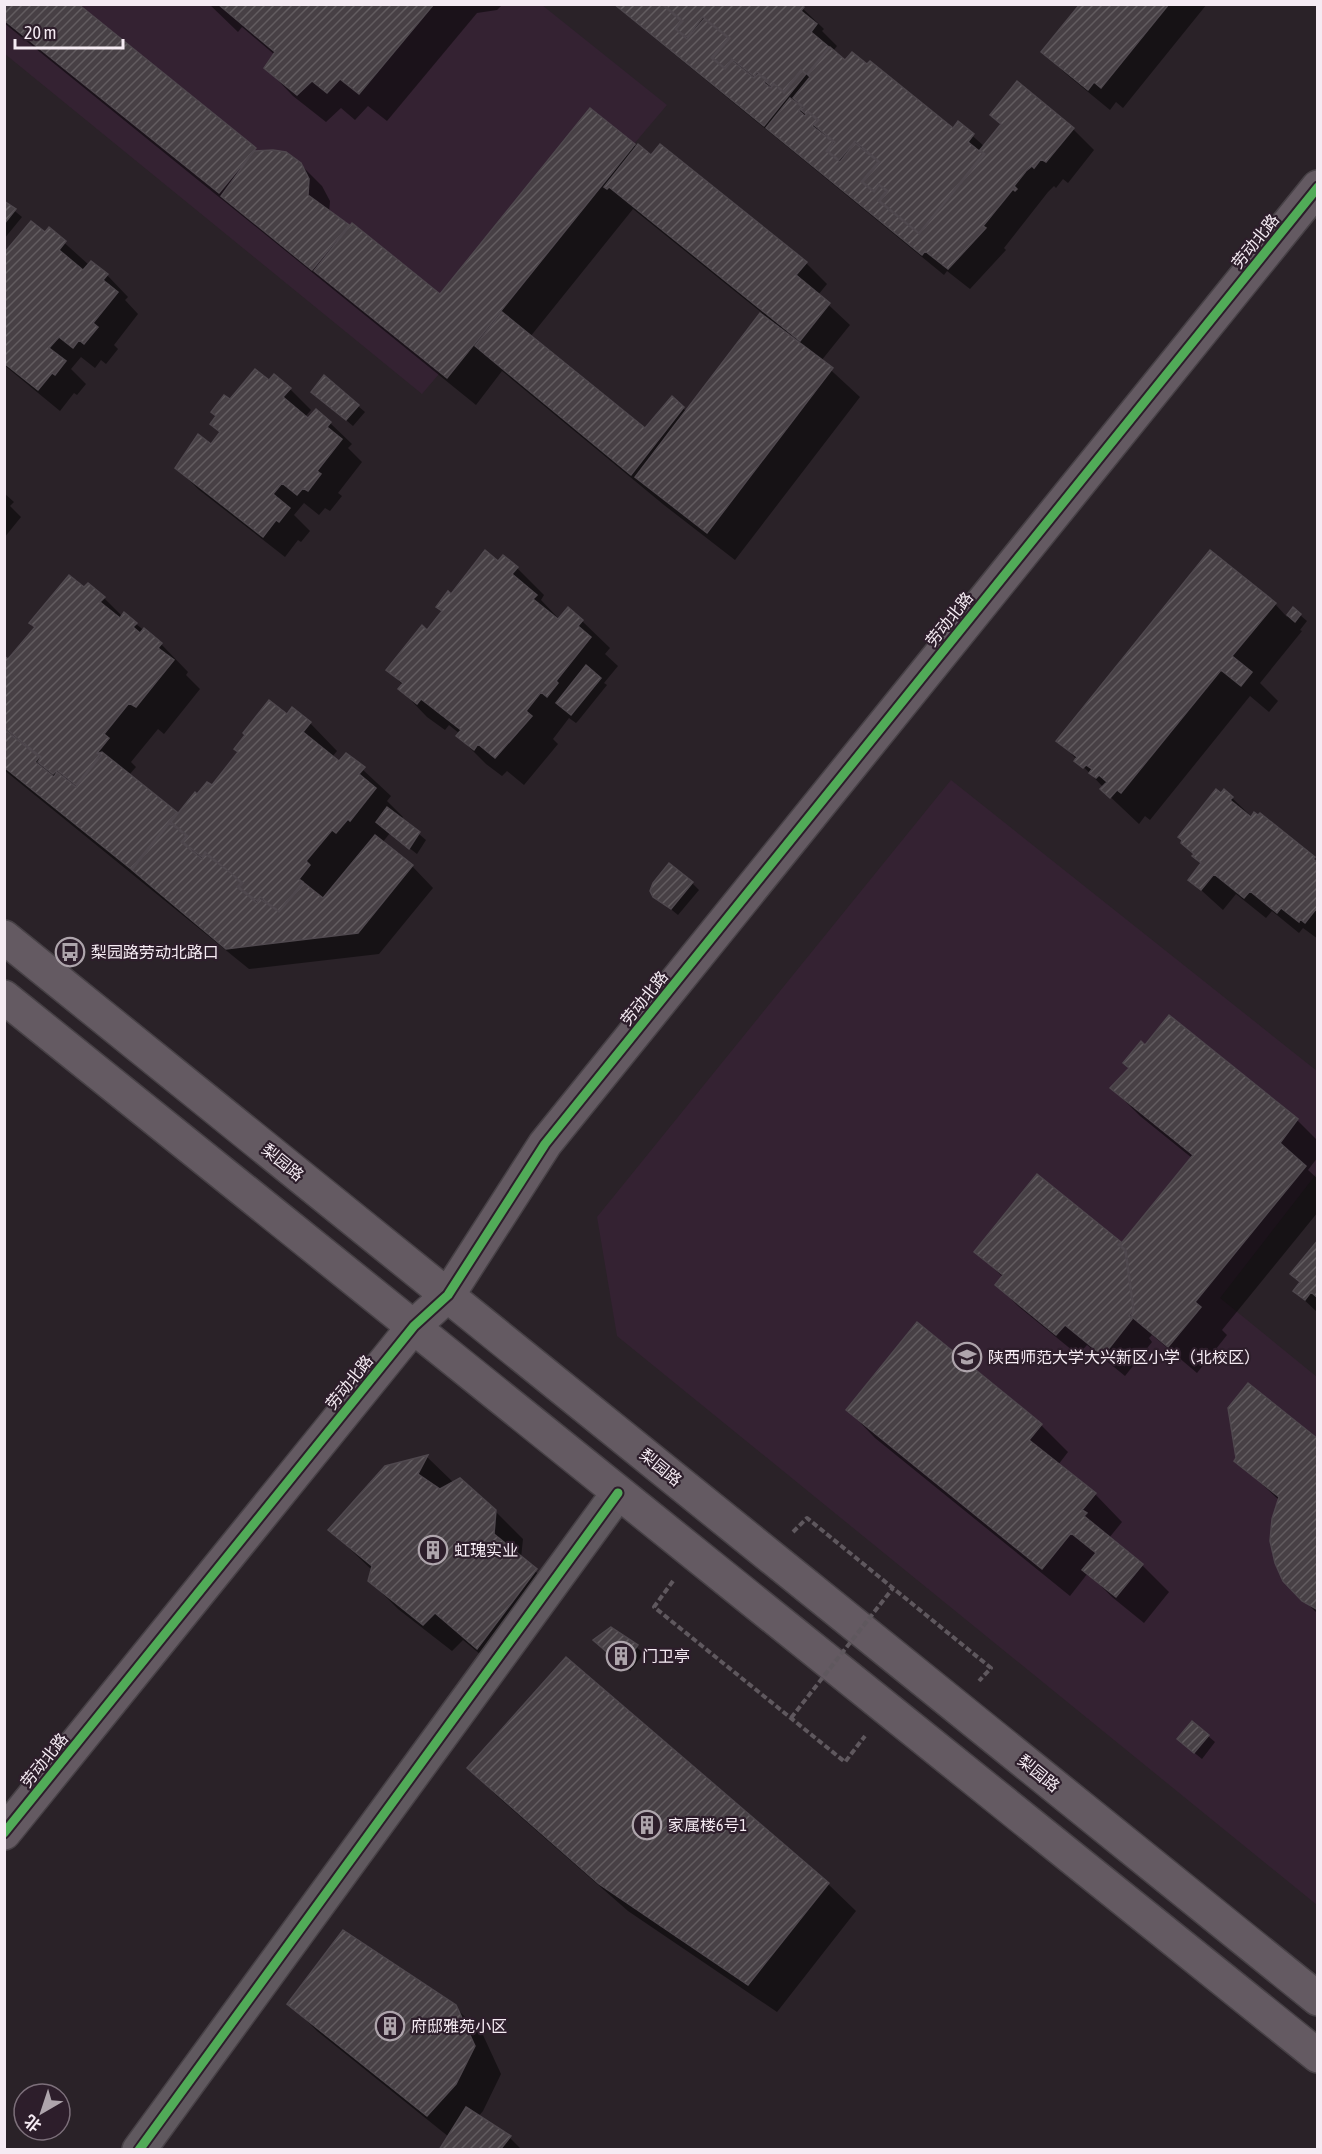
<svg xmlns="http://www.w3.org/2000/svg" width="1322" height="2154" font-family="'Asap Condensed','Noto Sans SC',sans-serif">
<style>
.built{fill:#342232}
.shadow{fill:#0007;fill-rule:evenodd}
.building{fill:url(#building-hatch);stroke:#4f484e;stroke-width:1.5}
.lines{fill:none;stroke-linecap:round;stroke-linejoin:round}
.street-casing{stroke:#474146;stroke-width:36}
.secondary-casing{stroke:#474146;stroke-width:36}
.path{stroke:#5f585e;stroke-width:4;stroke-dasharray:6 3;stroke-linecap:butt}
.street{stroke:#60595f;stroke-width:33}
.secondary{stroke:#645a62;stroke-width:33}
.path-bridge{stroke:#5f585e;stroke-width:4;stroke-dasharray:6 3;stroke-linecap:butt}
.cycleway-casing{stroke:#2d1e2b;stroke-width:13}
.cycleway{stroke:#51ab58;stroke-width:9}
.labels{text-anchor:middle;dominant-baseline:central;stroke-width:4.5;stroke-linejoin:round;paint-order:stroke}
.street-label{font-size:16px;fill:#f5ebf3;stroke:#2d1e2b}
.poi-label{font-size:16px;fill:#f5ebf3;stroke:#2d1e2b;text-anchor:start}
</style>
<defs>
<pattern id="building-hatch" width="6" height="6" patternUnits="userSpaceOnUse" patternTransform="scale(1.5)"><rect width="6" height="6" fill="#474045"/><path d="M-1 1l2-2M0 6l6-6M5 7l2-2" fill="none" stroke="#625c60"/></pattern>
</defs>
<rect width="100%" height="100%" fill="#2a2228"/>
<path class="built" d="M 4,5 L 542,5 L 667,105 L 422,394 L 5,54 Z
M 951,780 L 1317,1071 L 1317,1173 L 1220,1298 L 1317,1377 L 1317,1905 L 617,1336 L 597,1217 Z"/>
<path class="shadow" d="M 4,4 L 259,153 L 300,164 L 322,186 L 330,201 L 329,213 L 441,296 L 634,145 L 806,263 L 827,284 L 818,295 L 850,325 L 821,361 L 860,397 L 735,560 L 664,505 L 502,371 L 476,405 L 4,23 ZM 633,209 L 762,313 L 687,412 L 672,398 L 645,430 L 530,337 Z
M 209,4 L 503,4 L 497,10 L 477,13 L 387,121 L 368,106 L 355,120 L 341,108 L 326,122 L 293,96 L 266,68 L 275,55 L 242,27 L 238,32 Z
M 613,4 L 798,4 L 824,29 L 822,31 L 837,46 L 833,51 L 845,62 L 953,130 L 958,123 L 985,147 L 1073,129 L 1094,150 L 1068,183 L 1063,179 L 1056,188 L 1054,186 L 1048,192 L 1004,248 L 1006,250 L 970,289 L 947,271 L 944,275 ZM 734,32 L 736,33 L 713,62 L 709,59 ZM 801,67 L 804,70 L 785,91 L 783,90 ZM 780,78 L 772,89 L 769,85 ZM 981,154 L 984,156 L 945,206 L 942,203 Z
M 1082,4 L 1207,4 L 1123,108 L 1116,102 L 1110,110 L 1065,73 L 1043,52 Z
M 4,202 L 22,217 L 4,239 Z
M 49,229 L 89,265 L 107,275 L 128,297 L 125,300 L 138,314 L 114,345 L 118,349 L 106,364 L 101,360 L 95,368 L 81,357 L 71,369 L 86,384 L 77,395 L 74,393 L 60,411 L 4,365 L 4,255 L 45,235 Z
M 269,382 L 290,389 L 311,410 L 305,417 L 309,420 L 316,411 L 330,423 L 352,444 L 348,448 L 362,462 L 338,493 L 342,496 L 330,511 L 325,508 L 319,515 L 304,503 L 294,515 L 310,531 L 301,542 L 298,540 L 285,557 L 198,489 L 177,468 L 211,446 L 221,433 L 230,401 Z
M 320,398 L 358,406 L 365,412 L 353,426 Z
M 4,493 L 14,502 L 10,506 L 21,517 L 4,538 Z
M 498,563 L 517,568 L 544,595 L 541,600 L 560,620 L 582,621 L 610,648 L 605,654 L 618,666 L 604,683 L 607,685 L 578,721 L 576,723 L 569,718 L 553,739 L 558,744 L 524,785 L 507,771 L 502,776 L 486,764 L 458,736 L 460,734 L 449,725 L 445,730 L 427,717 L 400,689 L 403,685 L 388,670 L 428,632 L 443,612 L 451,596 Z
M 84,589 L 104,598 L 123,617 L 136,624 L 161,644 L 188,672 L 186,675 L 200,689 L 164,734 L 158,729 L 131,762 L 136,767 L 129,775 L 178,815 L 197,796 L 212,787 L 287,716 L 310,723 L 337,751 L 332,757 L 339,763 L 347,755 L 391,796 L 387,801 L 403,817 L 401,819 L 426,840 L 417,854 L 390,833 L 382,843 L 412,866 L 433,888 L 379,954 L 249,969 L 4,770 L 4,658 L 9,661 Z
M 1275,604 L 1287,617 L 1293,609 L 1307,621 L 1300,630 L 1302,631 L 1260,683 L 1278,701 L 1269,712 L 1250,696 L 1150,820 L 1145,816 L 1139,824 L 1102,789 L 1104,788 L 1058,740 Z
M 1232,798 L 1252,817 L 1318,862 L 1318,939 L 1303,928 L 1299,933 L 1272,911 L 1266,918 L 1236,894 L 1223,910 L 1190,880 L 1203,864 L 1183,843 Z
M 692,883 L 699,890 L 678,915 L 655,896 Z
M 1112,1088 L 1297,1120 L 1318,1141 L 1318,1157 L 1308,1170 L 1318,1179 L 1318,1212 L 1222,1330 L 1227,1335 L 1197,1373 L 1152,1335 L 1149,1338 L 1152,1342 L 1125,1376 L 1087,1345 L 1078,1355 L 1018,1306 L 997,1285 L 1003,1277 L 976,1252 L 1120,1243 L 1122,1245 L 1192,1158 L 1140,1116 Z
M 1318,1243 L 1318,1313 L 1295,1291 L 1301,1283 Z
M 848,1410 L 1041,1425 L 1068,1452 L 1058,1465 L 1095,1494 L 1122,1522 L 1109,1538 L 1142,1565 L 1169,1592 L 1144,1623 L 1112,1597 L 1088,1573 L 1070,1596 L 875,1438 Z
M 1318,1441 L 1318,1614 L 1284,1581 L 1280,1501 L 1236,1460 Z
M 427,1457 L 454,1483 L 495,1511 L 523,1539 L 521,1558 L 563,1597 L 505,1675 L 463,1640 L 452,1651 L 398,1609 L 370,1581 L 372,1570 L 330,1530 L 386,1468 Z
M 611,1629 L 644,1653 L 630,1671 L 602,1647 Z
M 1208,1736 L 1215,1742 L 1202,1759 L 1186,1746 Z
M 469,1768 L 828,1884 L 856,1911 L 777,2012 L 628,1911 L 497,1796 Z
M 289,2003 L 455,2007 L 483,2035 L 501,2074 L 483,2111 L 478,2117 L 510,2138 L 522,2150 L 441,2150 L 449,2137 L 317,2031 Z"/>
<path class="building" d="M 4,4 L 78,4 L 256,148 L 219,193 L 4,20 Z
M 218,4 L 434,4 L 359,94 L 340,79 L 327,93 L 312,81 L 297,95 L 264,68 L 275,52 Z
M 614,4 L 661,4 L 681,21 L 675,29 L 687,39 L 704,19 L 728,38 L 711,58 L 725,69 L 732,61 L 754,78 L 758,74 L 766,80 L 764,83 L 771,88 L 774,84 L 784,93 L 802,71 L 806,74 L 764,126 Z
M 663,4 L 801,4 L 804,7 L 801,11 L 817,24 L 811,32 L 829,47 L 807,74 L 801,70 L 784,91 L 773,83 L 771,86 L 766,82 L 768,80 L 757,72 L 754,76 L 732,59 L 725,68 L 713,58 L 730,38 L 703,17 L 687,37 L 676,29 L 683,21 Z
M 1080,4 L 1169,4 L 1101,88 L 1094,82 L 1088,90 L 1041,52 Z
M 830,47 L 845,60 L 852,52 L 867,64 L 870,61 L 953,128 L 958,121 L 974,134 L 968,142 L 983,154 L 919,233 L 880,201 L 888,191 L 879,184 L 874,191 L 863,182 L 880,162 L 855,141 L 839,160 L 828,151 L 835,142 L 814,125 L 819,120 L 808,111 L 806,114 L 801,110 L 804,107 L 793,98 L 810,77 L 808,75 Z
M 1017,81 L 1074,128 L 1046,162 L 1041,159 L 1034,168 L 1032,166 L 1026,171 L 1014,186 L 1017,189 L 1015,191 L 1013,189 L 983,226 L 986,228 L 948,269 L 925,251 L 922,255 L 766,128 L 790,98 L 802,107 L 799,111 L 805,116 L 808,112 L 817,120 L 812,126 L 833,142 L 826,151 L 840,162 L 855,143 L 878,162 L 861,182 L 874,192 L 879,185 L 886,191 L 878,201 L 919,234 L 985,154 L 980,150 L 1001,124 L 990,115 Z
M 590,108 L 635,144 L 447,378 L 314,271 L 352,223 L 440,294 Z
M 638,144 L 651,155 L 660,144 L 807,262 L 796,275 L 830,303 L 800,341 L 609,187 L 607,189 L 604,187 Z
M 273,150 L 286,152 L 301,163 L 309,179 L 308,195 L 349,225 L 312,270 L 221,196 L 254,151 Z
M 4,201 L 16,209 L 4,224 Z
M 31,221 L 45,232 L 49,227 L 66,241 L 59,250 L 83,270 L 91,261 L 108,274 L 103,280 L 118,292 L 93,323 L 98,327 L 84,344 L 79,340 L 73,348 L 59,337 L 49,348 L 66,361 L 55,375 L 52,373 L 38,390 L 4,363 L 4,253 Z
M 502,312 L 645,428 L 672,396 L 684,407 L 631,475 L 475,346 Z
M 760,313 L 833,368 L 707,533 L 635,477 Z
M 255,369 L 269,380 L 274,374 L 291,388 L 283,397 L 308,418 L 316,409 L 331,422 L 327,427 L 342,439 L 317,471 L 321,474 L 308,491 L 303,488 L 297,495 L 282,483 L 273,494 L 290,508 L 279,522 L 276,520 L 263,537 L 175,468 L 198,434 L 211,444 L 220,432 L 210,424 L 216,416 L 211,412 L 224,395 L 230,399 Z
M 324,375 L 359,405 L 346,420 L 311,392 Z
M 485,550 L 498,561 L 503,555 L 518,567 L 512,574 L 537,595 L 533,599 L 558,619 L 568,607 L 583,620 L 578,626 L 591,637 L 556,681 L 558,683 L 547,697 L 541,692 L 526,711 L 532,716 L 495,758 L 478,744 L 474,750 L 456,736 L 461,730 L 421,699 L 417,704 L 398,689 L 403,683 L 386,670 L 422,625 L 427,630 L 442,611 L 436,607 L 448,591 L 451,594 Z
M 1210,550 L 1276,603 L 1232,656 L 1252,672 L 1241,686 L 1221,670 L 1121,793 L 1117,790 L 1110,798 L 1100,789 L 1107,782 L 1099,775 L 1096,778 L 1089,773 L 1092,769 L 1086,765 L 1083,768 L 1074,761 L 1077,757 L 1056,741 Z
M 69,575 L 84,587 L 88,583 L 105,597 L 100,602 L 120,618 L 124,612 L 137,623 L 133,627 L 140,633 L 144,628 L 162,643 L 158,648 L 174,660 L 136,707 L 129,703 L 104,734 L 109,738 L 97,753 L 100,755 L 76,785 L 57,770 L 53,774 L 38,762 L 41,757 L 4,727 L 4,656 L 8,659 L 35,627 L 29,623 Z
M 1293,607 L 1301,614 L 1295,622 L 1287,615 Z
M 586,665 L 601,678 L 571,715 L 556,703 Z
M 269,700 L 287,714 L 292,707 L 311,722 L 303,732 L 339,761 L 346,753 L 365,767 L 359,774 L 376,788 L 350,821 L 348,819 L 336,833 L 332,830 L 306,861 L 310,865 L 299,879 L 303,882 L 279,911 L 260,897 L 257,901 L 239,887 L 243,883 L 205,852 L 202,857 L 183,842 L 188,836 L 171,822 L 195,792 L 197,794 L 207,782 L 212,785 L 238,752 L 234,749 L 245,735 L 243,733 Z
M 4,729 L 39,757 L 35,762 L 54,777 L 57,772 L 76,787 L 102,755 L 99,753 L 102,752 L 177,812 L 131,869 L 4,767 Z
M 1216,789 L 1221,793 L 1224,789 L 1233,797 L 1230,800 L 1251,817 L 1254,812 L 1258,815 L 1260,813 L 1315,857 L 1313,859 L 1318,863 L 1318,910 L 1316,909 L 1305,923 L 1300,919 L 1299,922 L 1281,908 L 1277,913 L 1250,891 L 1244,898 L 1214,874 L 1201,890 L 1188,880 L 1201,863 L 1192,856 L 1194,854 L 1181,843 L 1182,840 L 1178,837 Z
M 387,807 L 420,832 L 409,849 L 376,822 Z
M 170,823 L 186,836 L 181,842 L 202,859 L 205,854 L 232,874 L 241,883 L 237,887 L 257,903 L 260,899 L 279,912 L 304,883 L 323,898 L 375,835 L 413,865 L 358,933 L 226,949 L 132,870 Z
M 669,863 L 693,882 L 671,909 L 653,897 L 650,891 L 653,883 Z
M 1169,1015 L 1298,1119 L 1280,1143 L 1306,1166 L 1195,1302 L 1201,1307 L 1168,1347 L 1131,1316 L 1134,1310 L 1126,1250 L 1120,1245 L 1193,1155 L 1110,1088 L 1129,1068 L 1123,1063 L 1141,1041 L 1145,1045 Z
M 1037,1174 L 1121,1242 L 1118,1245 L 1125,1251 L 1133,1309 L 1129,1316 L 1132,1319 L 1103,1356 L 1065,1325 L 1056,1335 L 995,1285 L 1003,1275 L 974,1252 Z
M 1318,1240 L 1318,1298 L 1311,1292 L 1305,1300 L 1293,1291 L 1300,1282 L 1290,1274 Z
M 917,1322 L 1042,1424 L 1029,1440 L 1096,1493 L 1082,1510 L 1087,1513 L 1084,1516 L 1143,1564 L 1116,1597 L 1082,1570 L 1096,1553 L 1071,1533 L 1042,1569 L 846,1410 Z
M 1248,1383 L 1318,1439 L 1318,1610 L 1302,1601 L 1283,1581 L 1275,1563 L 1270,1541 L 1272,1519 L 1279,1497 L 1234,1461 L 1236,1458 L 1228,1408 Z
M 428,1455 L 418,1474 L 440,1489 L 460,1478 L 496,1510 L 494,1534 L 537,1569 L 477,1649 L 435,1613 L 423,1625 L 368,1581 L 372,1566 L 328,1530 L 385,1466 Z
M 611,1627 L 638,1645 L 623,1666 L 593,1640 Z
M 611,1627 L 638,1645 L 623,1666 L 593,1640 Z
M 566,1657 L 829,1883 L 748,1985 L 599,1884 L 467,1768 Z
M 566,1657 L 829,1883 L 748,1985 L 599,1884 L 467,1768 Z
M 1192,1721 L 1209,1735 L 1194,1753 L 1177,1739 Z
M 343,1930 L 456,2005 L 475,2046 L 456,2084 L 427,2116 L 287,2004 Z
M 343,1930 L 456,2005 L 475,2046 L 456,2084 L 427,2116 L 287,2004 Z
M 466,2107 L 511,2136 L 500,2150 L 439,2150 Z
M 466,2107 L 511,2136 L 500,2150 L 439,2150 Z"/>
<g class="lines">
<g class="street-casing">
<path id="street" d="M 139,2150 L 618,1493"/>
</g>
<g class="secondary-casing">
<path id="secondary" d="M 4,937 L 1318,1999
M 4,997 L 1318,2056
M 4,1833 L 414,1326 L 448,1295 L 545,1144 L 1318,187"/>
</g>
<path class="path" d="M 793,1532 L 807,1518 L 991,1668 L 979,1681
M 673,1581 L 654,1607 L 845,1762 L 865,1736"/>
<use href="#street" class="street"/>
<use href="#secondary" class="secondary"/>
<path class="path-bridge" d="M 791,1718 L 893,1588"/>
<g class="cycleway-casing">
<path id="cycleway" d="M 4,1833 L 414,1326 L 448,1295 L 545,1144 L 1318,187
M 139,2150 L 618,1493"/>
</g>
<use href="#cycleway" class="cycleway"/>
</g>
<defs>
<g id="bus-ring" transform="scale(1.5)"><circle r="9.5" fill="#2d1e2b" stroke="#aea5ac" stroke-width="1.5"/><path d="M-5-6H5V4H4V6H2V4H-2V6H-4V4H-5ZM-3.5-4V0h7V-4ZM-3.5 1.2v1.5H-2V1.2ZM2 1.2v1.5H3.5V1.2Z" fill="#aea5ac"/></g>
<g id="school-ring" transform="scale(1.5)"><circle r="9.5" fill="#2d1e2b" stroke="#aea5ac" stroke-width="1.5"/><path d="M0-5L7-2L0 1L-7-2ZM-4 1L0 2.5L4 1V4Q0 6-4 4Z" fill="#aea5ac"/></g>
<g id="building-ring" transform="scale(1.5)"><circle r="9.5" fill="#2d1e2b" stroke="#aea5ac" stroke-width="1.5"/><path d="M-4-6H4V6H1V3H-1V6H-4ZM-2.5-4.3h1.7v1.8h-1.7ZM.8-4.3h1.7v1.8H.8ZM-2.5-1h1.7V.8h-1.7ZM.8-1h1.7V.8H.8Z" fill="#aea5ac"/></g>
</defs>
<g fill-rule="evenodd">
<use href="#bus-ring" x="70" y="952"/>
<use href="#school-ring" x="967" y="1357"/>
<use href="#building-ring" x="433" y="1550"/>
<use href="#building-ring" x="621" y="1656"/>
<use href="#building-ring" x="647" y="1825"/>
<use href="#building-ring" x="390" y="2026"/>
</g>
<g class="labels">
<g class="street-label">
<text transform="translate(1255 241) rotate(-51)">劳动北路</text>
<text transform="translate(949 619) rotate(-51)">劳动北路</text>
<text transform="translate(644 998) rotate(-51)">劳动北路</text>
<text transform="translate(283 1162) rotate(39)">梨园路</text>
<text transform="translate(349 1382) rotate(-51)">劳动北路</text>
<text transform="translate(661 1467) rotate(39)">梨园路</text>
<text transform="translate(44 1760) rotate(-51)">劳动北路</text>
<text transform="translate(1039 1773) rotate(39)">梨园路</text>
</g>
<g class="poi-label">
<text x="91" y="952">梨园路劳动北路口</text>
<text x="988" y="1357">陕西师范大学大兴新区小学（北校区）</text>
<text x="454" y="1550">虹瑰实业</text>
<text x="642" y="1656">门卫亭</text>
<text x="668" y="1825">家属楼6号1</text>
<text x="411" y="2026">府邸雅苑小区</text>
</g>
</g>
<rect width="1322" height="2154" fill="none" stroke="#f5ebf3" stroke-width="12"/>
<g transform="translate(42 2112) rotate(219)"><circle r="28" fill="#2d1e2b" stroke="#7d707b" stroke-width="1.5"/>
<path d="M0-4.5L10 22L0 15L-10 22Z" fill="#aea5ac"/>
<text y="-9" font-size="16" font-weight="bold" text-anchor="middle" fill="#f5ebf3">北</text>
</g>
<path d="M15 39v9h108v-9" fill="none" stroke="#f5ebf3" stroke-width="3"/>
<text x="24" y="39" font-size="18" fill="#f5ebf3" stroke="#2d1e2b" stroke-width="4.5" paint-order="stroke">20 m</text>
</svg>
